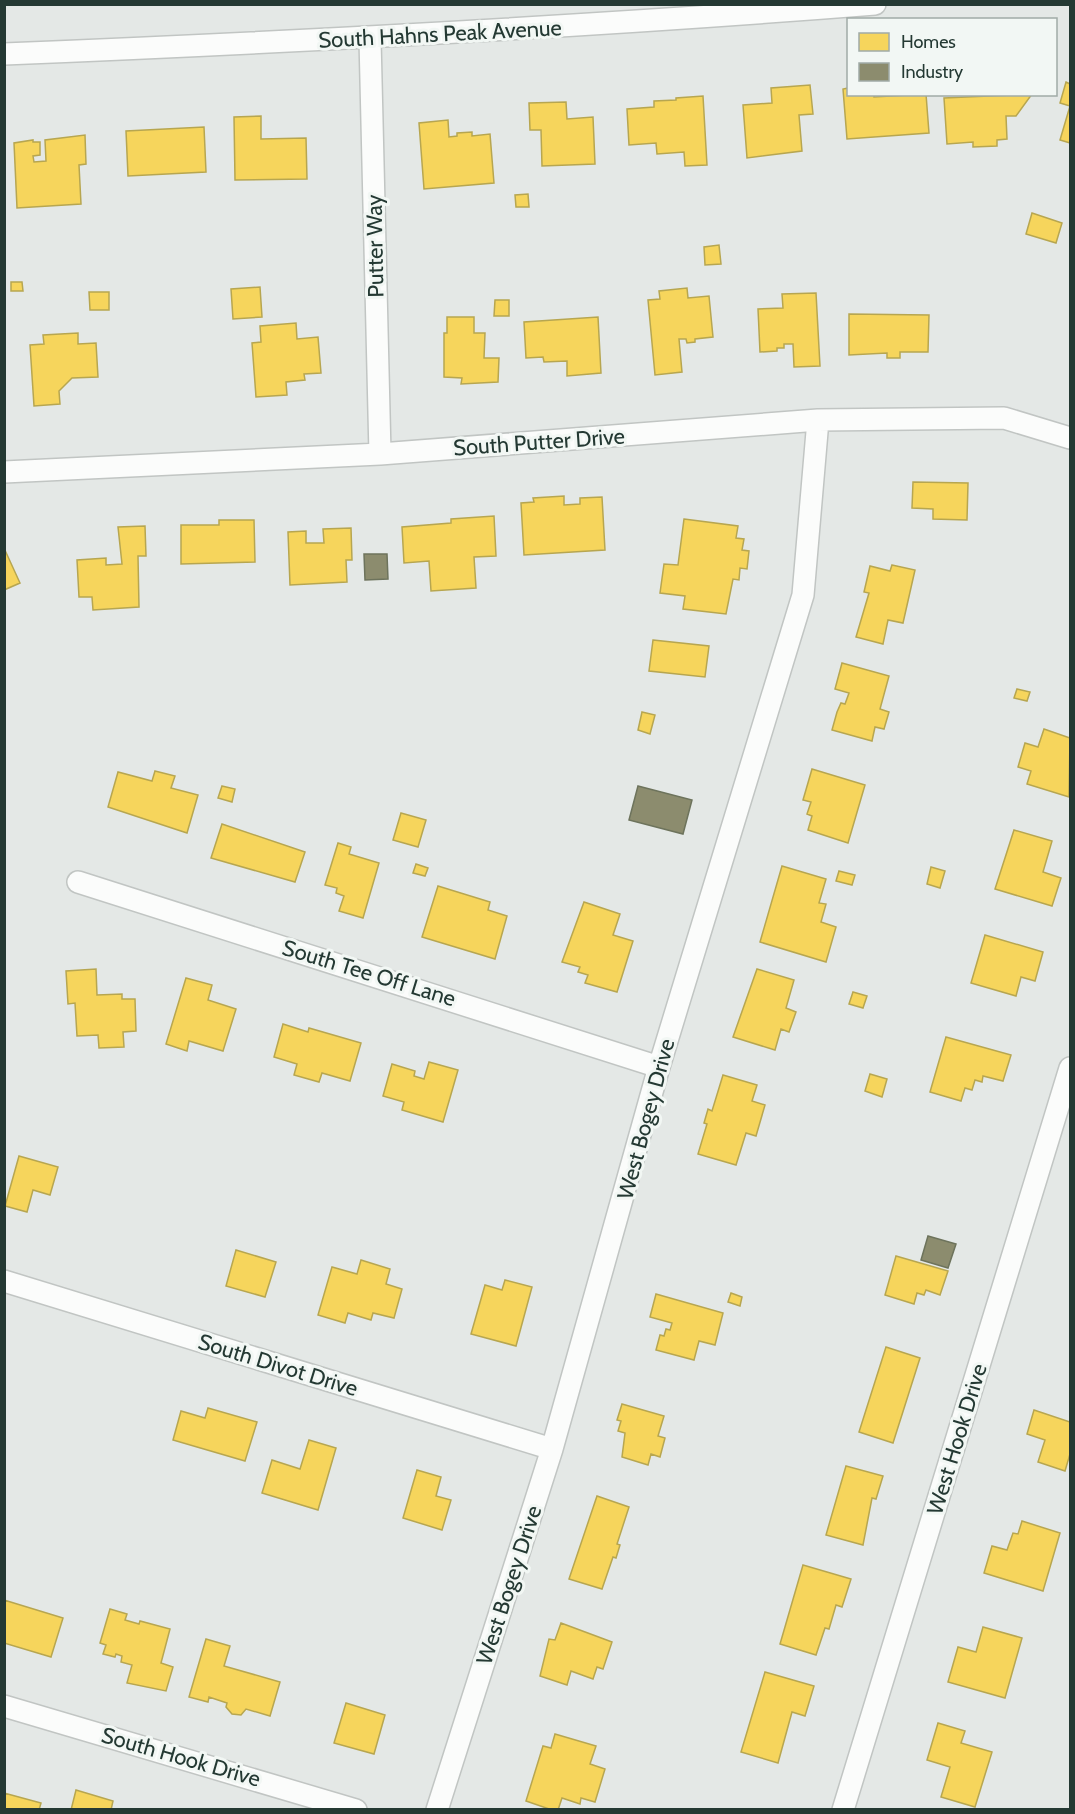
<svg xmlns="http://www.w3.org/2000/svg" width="1075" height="1814" font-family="Cabin,sans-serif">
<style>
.homes{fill:#f6d55c;stroke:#b7a650;stroke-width:1.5}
.industry{fill:#8c8c6e;stroke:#6d735c;stroke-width:1.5}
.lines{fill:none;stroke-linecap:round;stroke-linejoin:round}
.minor-casing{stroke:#c1c5c3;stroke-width:24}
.minor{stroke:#fbfcfb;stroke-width:21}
.labels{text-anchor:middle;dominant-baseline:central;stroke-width:6;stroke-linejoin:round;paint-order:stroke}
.street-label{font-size:22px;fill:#243933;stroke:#f2f7f4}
</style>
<rect width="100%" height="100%" fill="#e4e8e6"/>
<path class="homes" d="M 1066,82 L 1070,84 L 1070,143 L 1060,140 L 1070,106 L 1060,103 Z
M 810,85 L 813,114 L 799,115 L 802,151 L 747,158 L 743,105 L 772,103 L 771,88 Z
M 848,88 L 848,94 L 874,94 L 874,97 L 926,94 L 929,133 L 847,139 L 843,89 Z
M 1032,94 L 1016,116 L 1006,116 L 1007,139 L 997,140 L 997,146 L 973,147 L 973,142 L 947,144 L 944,98 Z
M 703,96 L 707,165 L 685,166 L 684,152 L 657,154 L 656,143 L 629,145 L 627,109 L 654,107 L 654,101 L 676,100 L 676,98 Z
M 566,102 L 567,119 L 593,117 L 595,164 L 542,166 L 541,130 L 530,130 L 529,103 Z
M 261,116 L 261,139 L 306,138 L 307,179 L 235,180 L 234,117 Z
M 448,120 L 449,137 L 457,136 L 457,133 L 472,132 L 472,136 L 490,134 L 494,183 L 424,189 L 419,123 Z
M 204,127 L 206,172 L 128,176 L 126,131 Z
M 85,135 L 86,164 L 79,165 L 81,204 L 17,208 L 14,143 L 33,140 L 33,142 L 40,142 L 40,155 L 33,156 L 34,162 L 46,161 L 45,140 Z
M 528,194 L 529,207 L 516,207 L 515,195 Z
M 1032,213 L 1062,223 L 1056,243 L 1026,234 Z
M 719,245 L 721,264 L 705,265 L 704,247 Z
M 11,282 L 22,282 L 23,291 L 11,291 Z
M 260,287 L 262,317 L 233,319 L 231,289 Z
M 687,288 L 688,298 L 709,296 L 713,337 L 695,339 L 695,342 L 687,343 L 686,339 L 679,339 L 682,372 L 655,375 L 648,300 L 660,299 L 659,291 Z
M 89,292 L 109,292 L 109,310 L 90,310 Z
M 816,293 L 820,366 L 794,367 L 793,344 L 784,344 L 784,348 L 777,348 L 777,351 L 760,352 L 758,309 L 783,308 L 782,294 Z
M 495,300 L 509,300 L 509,316 L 494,316 Z
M 849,314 L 929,315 L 928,352 L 900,352 L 900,358 L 887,358 L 887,353 L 849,355 Z
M 447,317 L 474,317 L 474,333 L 485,333 L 484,358 L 499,358 L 498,382 L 461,384 L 462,378 L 444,377 L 444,333 L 447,333 Z
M 598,317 L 601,373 L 567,376 L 567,361 L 544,362 L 543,357 L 526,358 L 524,322 Z
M 296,323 L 297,339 L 318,337 L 321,373 L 304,374 L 305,380 L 286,382 L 287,395 L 256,397 L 252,343 L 261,342 L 260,326 Z
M 78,333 L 78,344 L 96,343 L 98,377 L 72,378 L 59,391 L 60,404 L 34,406 L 30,345 L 44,344 L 43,335 Z
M 913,482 L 968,483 L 967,520 L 933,519 L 933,509 L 912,508 Z
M 564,496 L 564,505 L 580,504 L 580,498 L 602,497 L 605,550 L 524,555 L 521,503 L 534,502 L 533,498 Z
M 494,516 L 496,556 L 474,557 L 476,588 L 431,591 L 429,561 L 404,563 L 402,527 L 451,523 L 451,519 Z
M 684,519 L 738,526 L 736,538 L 744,539 L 742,550 L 749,551 L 747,569 L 740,568 L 739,580 L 733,579 L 726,614 L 683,609 L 685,596 L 660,593 L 664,564 L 678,565 Z
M 219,520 L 254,520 L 255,562 L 181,564 L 181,525 L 219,525 Z
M 145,526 L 146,556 L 138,556 L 139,607 L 93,610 L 92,597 L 79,597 L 77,560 L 106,558 L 106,565 L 122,564 L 118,527 Z
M 351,528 L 352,560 L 346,560 L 347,582 L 290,585 L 288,532 L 306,531 L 306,543 L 324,543 L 323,529 Z
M 4,548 L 20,583 L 4,590 Z
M 892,565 L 915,570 L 903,623 L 888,620 L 883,644 L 856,637 L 869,593 L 864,592 L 870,566 L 890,571 Z
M 653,640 L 709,646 L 705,677 L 649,671 Z
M 842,663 L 889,676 L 880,709 L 889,712 L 884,729 L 875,727 L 872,741 L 832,730 L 837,712 L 841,703 L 845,704 L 849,693 L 835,689 Z
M 1017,689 L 1030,692 L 1027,701 L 1014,698 Z
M 642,712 L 655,715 L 650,734 L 638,730 Z
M 1044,729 L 1070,738 L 1069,797 L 1027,784 L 1031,771 L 1018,767 L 1025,743 L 1038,747 Z
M 812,769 L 865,785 L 848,843 L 808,830 L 812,816 L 807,814 L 811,802 L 803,800 Z
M 155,771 L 175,776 L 171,788 L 198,795 L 187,833 L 108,807 L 118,772 L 152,781 Z
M 222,786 L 235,789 L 232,802 L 218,798 Z
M 401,813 L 426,820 L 418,847 L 393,840 Z
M 222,824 L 305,852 L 295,882 L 211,858 Z
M 1014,830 L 1052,841 L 1043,872 L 1061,878 L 1052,906 L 995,889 Z
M 338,843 L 351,847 L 349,854 L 379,863 L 363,918 L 339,911 L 344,896 L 336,893 L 337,888 L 325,885 Z
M 416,864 L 428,868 L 425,876 L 413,873 Z
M 782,866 L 826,879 L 819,903 L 826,904 L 821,922 L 836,927 L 826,962 L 760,942 Z
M 931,867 L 945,871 L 940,888 L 927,884 Z
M 839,871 L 855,875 L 852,885 L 836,881 Z
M 438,886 L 490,902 L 488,910 L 507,916 L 495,959 L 422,937 Z
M 584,902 L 620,914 L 613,935 L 633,941 L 617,992 L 585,983 L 588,975 L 578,972 L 580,967 L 562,962 Z
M 985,935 L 1043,952 L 1035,981 L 1021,977 L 1016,996 L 971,983 Z
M 96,969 L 97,995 L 122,994 L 122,999 L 135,999 L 136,1031 L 123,1032 L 124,1047 L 99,1048 L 98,1035 L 77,1036 L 75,1003 L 68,1004 L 66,971 Z
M 757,969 L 794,980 L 786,1008 L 796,1012 L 789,1032 L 781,1029 L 775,1050 L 733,1037 Z
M 186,978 L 212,985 L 208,1000 L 236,1009 L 223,1051 L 189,1041 L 187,1051 L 166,1044 Z
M 853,992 L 867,996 L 863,1008 L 849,1004 Z
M 283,1024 L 308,1032 L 309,1028 L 361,1043 L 350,1081 L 322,1073 L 319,1082 L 294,1075 L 297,1064 L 274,1057 Z
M 946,1037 L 1011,1055 L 1003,1081 L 983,1076 L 982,1082 L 975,1080 L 972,1090 L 965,1088 L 961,1101 L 930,1092 Z
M 429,1062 L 458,1070 L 443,1122 L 402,1110 L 404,1102 L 383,1096 L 392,1064 L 415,1071 L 414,1076 L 424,1079 Z
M 870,1074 L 887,1079 L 882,1097 L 865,1091 Z
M 723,1075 L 757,1085 L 752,1101 L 765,1105 L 756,1136 L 746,1133 L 736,1165 L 698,1154 L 707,1124 L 704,1123 L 708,1109 L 712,1111 Z
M 19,1156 L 58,1167 L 50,1195 L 33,1190 L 27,1212 L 5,1206 Z
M 236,1250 L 276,1262 L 265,1297 L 226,1286 Z
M 896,1256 L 948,1271 L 940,1295 L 926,1290 L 924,1295 L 917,1293 L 914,1304 L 885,1295 Z
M 361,1260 L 390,1269 L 386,1284 L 402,1289 L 394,1318 L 373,1313 L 371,1320 L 348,1313 L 345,1323 L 318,1315 L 332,1267 L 357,1274 Z
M 505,1280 L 532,1287 L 516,1346 L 471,1334 L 485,1285 L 502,1290 Z
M 731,1293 L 742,1297 L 740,1306 L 728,1302 Z
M 656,1294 L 723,1313 L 715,1345 L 699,1341 L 694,1360 L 656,1350 L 660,1335 L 664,1336 L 666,1329 L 670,1330 L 672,1323 L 650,1317 Z
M 886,1347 L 920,1358 L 893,1443 L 859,1432 Z
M 622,1404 L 664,1416 L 658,1436 L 665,1438 L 660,1457 L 651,1454 L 648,1465 L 622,1457 L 625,1433 L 618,1431 L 621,1421 L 617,1420 Z
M 208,1408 L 257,1422 L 245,1461 L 173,1440 L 181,1411 L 205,1418 Z
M 1034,1410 L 1070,1422 L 1070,1454 L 1065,1471 L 1038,1462 L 1045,1440 L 1027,1434 Z
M 309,1440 L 336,1448 L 318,1510 L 262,1493 L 272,1460 L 300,1469 Z
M 846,1466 L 883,1476 L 876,1499 L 872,1498 L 863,1545 L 826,1535 Z
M 417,1470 L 441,1477 L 436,1496 L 451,1500 L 442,1530 L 403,1518 Z
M 597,1496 L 629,1507 L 617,1544 L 620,1545 L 616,1558 L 613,1557 L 602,1589 L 569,1579 Z
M 1022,1521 L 1060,1533 L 1043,1591 L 984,1573 L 992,1546 L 1007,1550 L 1013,1533 L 1018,1534 Z
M 803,1565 L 851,1579 L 842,1607 L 836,1605 L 829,1629 L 825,1628 L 816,1655 L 780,1644 Z
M 4,1600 L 63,1618 L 51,1657 L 4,1643 Z
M 110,1609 L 127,1614 L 125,1620 L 139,1624 L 140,1621 L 170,1629 L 161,1663 L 173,1667 L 166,1691 L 127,1683 L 132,1665 L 121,1662 L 122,1656 L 116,1654 L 115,1657 L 103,1654 L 106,1645 L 100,1643 Z
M 561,1623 L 612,1642 L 603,1669 L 597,1667 L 593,1679 L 571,1671 L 567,1685 L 540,1676 L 549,1639 L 555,1640 Z
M 983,1627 L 1022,1638 L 1005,1698 L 948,1682 L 958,1647 L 976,1652 Z
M 206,1639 L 230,1646 L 224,1666 L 280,1682 L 270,1716 L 246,1709 L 241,1715 L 232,1714 L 226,1707 L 227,1703 L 209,1697 L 208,1702 L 189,1697 Z
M 765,1672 L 814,1686 L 805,1716 L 792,1712 L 778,1763 L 741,1752 Z
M 346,1703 L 385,1715 L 374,1754 L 334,1743 Z
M 938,1723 L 965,1731 L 961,1743 L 992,1752 L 975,1807 L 941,1797 L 950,1767 L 927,1760 Z
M 555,1734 L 596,1746 L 590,1764 L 605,1769 L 595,1802 L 581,1798 L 580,1804 L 562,1798 L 558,1810 L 552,1810 L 526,1801 L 543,1746 L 551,1748 Z
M 76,1790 L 113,1801 L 111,1810 L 71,1810 Z
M 4,1793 L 41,1803 L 39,1810 L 4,1810 Z"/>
<path class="industry" d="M 364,554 L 387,554 L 388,579 L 365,580 Z
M 638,786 L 692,800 L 683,834 L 629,820 Z
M 928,1236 L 956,1244 L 948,1268 L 921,1260 Z"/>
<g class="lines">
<g class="minor-casing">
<path id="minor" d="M 370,39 L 380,454
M 4,54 C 295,42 585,27 875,4
M 4,472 L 380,454 L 818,420 L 1004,418 L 1070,438
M 78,882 L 659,1067
M 4,1281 L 552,1449
M 4,1706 L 356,1810
M 437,1810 L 552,1449 L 659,1067 L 803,595 L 818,420
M 843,1810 L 1070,1068"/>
</g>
<use href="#minor" class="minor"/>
</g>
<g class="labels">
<g class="street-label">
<text transform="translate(440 34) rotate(-3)">South Hahns Peak Avenue</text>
<text transform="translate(375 246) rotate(-91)">Putter Way</text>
<text transform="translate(539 442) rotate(-4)">South Putter Drive</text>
<text transform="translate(369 973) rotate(17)">South Tee Off Lane</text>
<text transform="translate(646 1119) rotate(-75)">West Bogey Drive</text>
<text transform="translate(278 1365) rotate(17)">South Divot Drive</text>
<text transform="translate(957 1439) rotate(-73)">West Hook Drive</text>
<text transform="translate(509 1585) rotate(-72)">West Bogey Drive</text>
<text transform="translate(181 1757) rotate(16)">South Hook Drive</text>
</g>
</g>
<rect width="1075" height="1814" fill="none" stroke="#243933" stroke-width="12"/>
<rect x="847" y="18" width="210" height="78" fill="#f2f7f4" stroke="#a0aba7" stroke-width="1.5"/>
<rect x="859" y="33" width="30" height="18" fill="#f6d55c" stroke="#a0aba7" stroke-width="1.5"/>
<text x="901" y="48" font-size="18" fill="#243933">Homes</text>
<rect x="859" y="63" width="30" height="18" fill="#8c8c6e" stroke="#a0aba7" stroke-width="1.5"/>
<text x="901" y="78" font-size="18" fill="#243933">Industry</text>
</svg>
